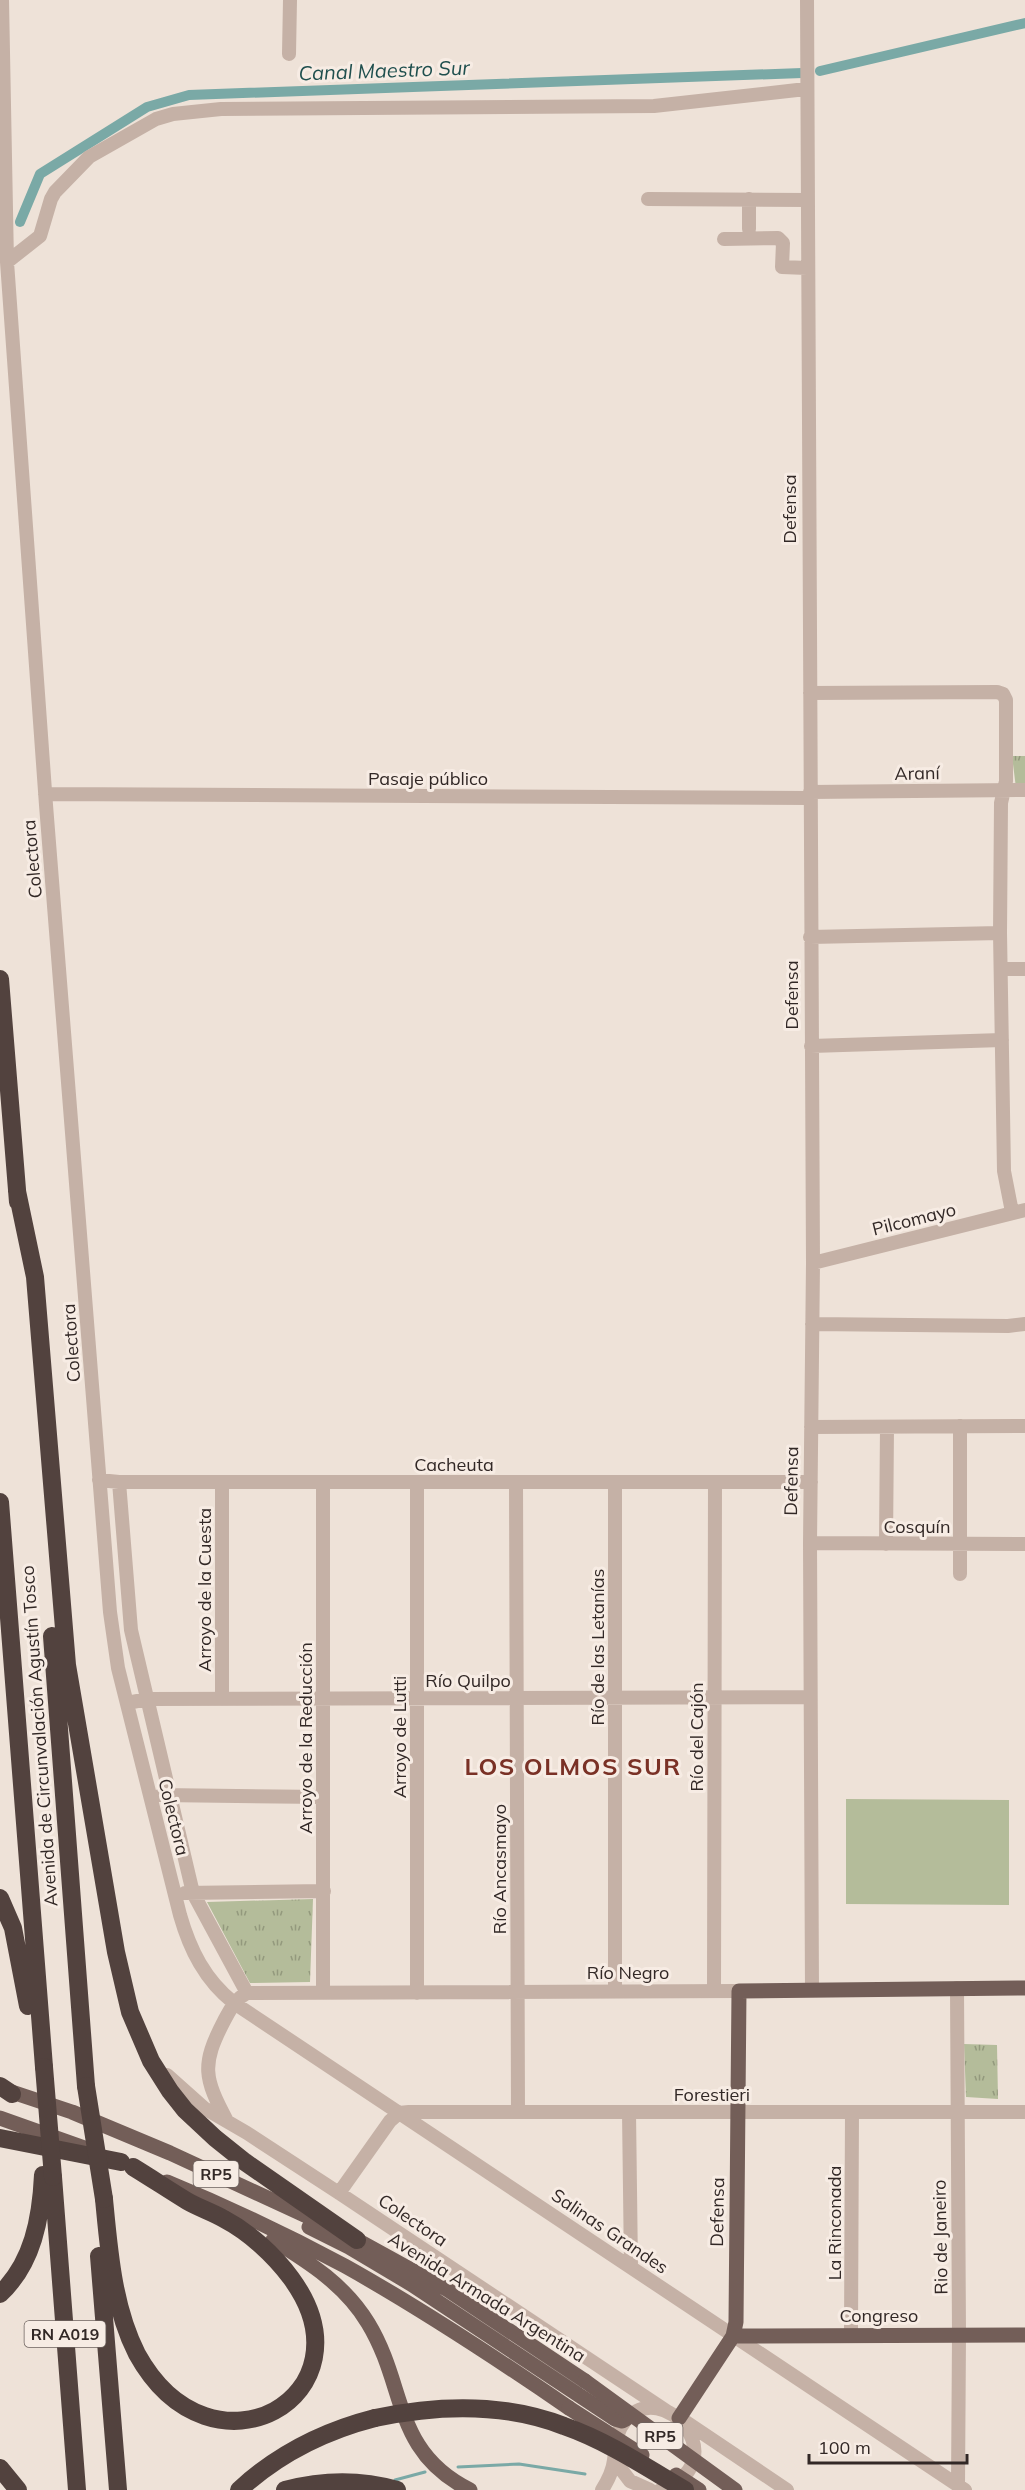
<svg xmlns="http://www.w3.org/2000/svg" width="1025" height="2490" font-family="Mulish,sans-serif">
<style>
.grass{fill:url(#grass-tufts)}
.pitch{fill:#b4bc9a}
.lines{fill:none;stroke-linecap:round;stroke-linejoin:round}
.stream{stroke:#7aa9a6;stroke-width:3}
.canal{stroke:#7aa9a6;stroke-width:10}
.minor{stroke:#c5b1a6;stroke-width:14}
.major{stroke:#735e58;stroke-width:15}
.highway{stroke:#52423e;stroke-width:18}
.major-bridge{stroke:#735e58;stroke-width:15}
.highway-bridge{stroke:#52423e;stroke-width:18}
.labels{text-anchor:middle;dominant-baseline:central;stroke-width:6;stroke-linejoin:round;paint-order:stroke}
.shield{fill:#f7ece4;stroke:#6d635f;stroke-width:1.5}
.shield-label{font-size:16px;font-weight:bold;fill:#322826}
.street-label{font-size:18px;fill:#322826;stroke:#f7ece4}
.water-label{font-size:20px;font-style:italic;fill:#1f4f4e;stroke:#f7ece4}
.district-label{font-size:24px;font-weight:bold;letter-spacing:1.5px;fill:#7a3126;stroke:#f7ece4}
</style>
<defs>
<pattern id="grass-tufts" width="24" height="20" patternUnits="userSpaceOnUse" patternTransform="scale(1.5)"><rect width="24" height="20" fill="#b4bc9a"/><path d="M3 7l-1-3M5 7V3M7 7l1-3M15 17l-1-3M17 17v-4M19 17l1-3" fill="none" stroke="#93997d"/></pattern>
</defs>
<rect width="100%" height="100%" fill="#eee2d8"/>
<path class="grass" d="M 1012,756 L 1025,756 L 1025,784 L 1016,788 Z
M 313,1899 L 310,1982 L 250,1983 L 207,1902 Z
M 964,2044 L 997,2045 L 998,2099 L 966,2097 Z"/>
<path class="pitch" d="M 846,1799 L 1009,1800 L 1009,1905 L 846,1904 Z"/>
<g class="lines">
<path class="stream" d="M 458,2467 L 519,2464 L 585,2474
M 395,2480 L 425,2472"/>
<path class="canal" d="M 820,71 L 1025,23
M 20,222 L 40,174 L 147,107 L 189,95 L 802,73"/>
<path class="minor" d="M 2,0 L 7,262 L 46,805 L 110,1612 L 118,1668 L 180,1915 C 190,1950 205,1980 234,2003 L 965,2490
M 807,0 L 813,1263 L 810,1543 L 812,1990
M 289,54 L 290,0
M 648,199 L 807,200
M 749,229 L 749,199
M 724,239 L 778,238 L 783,243 L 782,267 L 807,268
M 7,262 L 40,236 L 51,199 L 55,192 L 89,157 L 156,119 L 173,114 L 221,109 L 654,106 L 806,89
M 810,693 L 997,692 L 1003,694 L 1006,700 L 1006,781 L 1001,803 L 1000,933 L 1004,1171 L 1012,1212
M 810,792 L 1025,790
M 45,794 L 810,798
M 810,937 L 1000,933
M 1002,969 L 1025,969
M 811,1046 L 1002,1040
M 813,1263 L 1025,1210
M 812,1324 L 1008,1326 L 1025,1324
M 811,1427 L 1025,1426
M 99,1480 L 119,1482 L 811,1482
M 119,1482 L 131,1630 L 193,1893 L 247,1993
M 222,1482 L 222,1699
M 323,1482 L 323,1993
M 516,1482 L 518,2112
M 615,1482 L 615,1992
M 810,1543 L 1025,1544
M 886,1544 L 887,1427
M 960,1574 L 960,1426
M 127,1703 L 148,1699 L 810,1697
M 161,1795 L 323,1797
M 185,1893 L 324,1891
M 957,1988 L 959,2335 L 958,2485
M 714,1991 L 715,1482
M 417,1993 L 417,1482
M 167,2075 L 204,2108 L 247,2133 L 339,2193 L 668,2412
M 629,2112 L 631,2267
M 227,2121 C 204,2078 201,2065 224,2021 C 230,2010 235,1999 247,1993 L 739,1991
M 339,2193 L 390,2121 L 399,2113 L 409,2112 L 1025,2112
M 851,2335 L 852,2112
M 686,2422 L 787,2490
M 614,2460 L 630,2481 L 650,2490
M 602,2490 C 607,2482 613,2470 614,2460 C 616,2446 615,2433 625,2421 C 662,2375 739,2462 660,2490"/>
<path class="major" d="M 3,2089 L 72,2112 L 170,2153 L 326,2225
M 0,2118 L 93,2151
M 167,2182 C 228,2207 287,2235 345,2266 C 422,2309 496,2358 569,2408
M 309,2227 L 349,2247 L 411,2284 L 615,2419 L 622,2421 L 626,2419
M 348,2235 L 448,2290 L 585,2381
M 273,2240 C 310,2263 345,2285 368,2323 C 407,2387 392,2451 470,2490
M 733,2336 L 1025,2335
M 679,2418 L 733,2336 L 736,2322 L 739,1991 L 1025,1988"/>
<path class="highway" d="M 0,979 L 18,1202
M 17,1191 L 35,1277 L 67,1665 L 116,1952 L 130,2012 L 151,2061 L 170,2091 L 185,2110 L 215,2138 L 245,2162 L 357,2240
M 0,1502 L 44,2067
M 52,1636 L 86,2086
M 0,1898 L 13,1928 L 28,2006
M 0,2086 L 12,2094
M 0,2138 L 121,2162
M 53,2177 L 77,2490
M 104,2199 C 109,2251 113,2307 137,2354 C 212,2490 377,2395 291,2278 C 274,2255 249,2232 224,2219 C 212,2212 199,2208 187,2201 C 169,2190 151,2178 133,2167
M 99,2256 L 118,2490
M 0,2294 C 33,2263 41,2218 43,2175
M 0,2468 L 18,2490
M 239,2490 C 278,2454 324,2431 375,2418
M 285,2490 C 323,2480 359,2479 397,2490"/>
<path class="major-bridge" d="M 585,2381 L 735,2490
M 569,2408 L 642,2455
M 676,2475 L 699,2490"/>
<path class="highway-bridge" d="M 44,2067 L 53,2177
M 86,2086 L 104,2199
M 375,2418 C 437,2405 505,2403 564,2426 C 607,2441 646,2467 685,2490"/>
</g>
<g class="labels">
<g class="shield">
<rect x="193.5" y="2161" width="45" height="26" rx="4.5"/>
<rect x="24.5" y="2321" width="81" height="26" rx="4.5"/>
<rect x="637.5" y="2423" width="45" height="26" rx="4.5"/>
</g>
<g class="shield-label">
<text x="216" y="2174">RP5</text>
<text x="65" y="2334">RN A019</text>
<text x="660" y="2436">RP5</text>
</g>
<g class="street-label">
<text transform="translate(789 509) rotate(-90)">Defensa</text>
<text transform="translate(917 773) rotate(-1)">Araní</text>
<text x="428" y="778">Pasaje público</text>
<text transform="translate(32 859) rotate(-95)">Colectora</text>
<text transform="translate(791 995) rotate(-90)">Defensa</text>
<text transform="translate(914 1219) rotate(-14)">Pilcomayo</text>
<text transform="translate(71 1343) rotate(-94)">Colectora</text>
<text x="454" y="1464">Cacheuta</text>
<text transform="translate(791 1481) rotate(-89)">Defensa</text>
<text x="917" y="1526">Cosquín</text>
<text transform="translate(204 1590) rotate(-90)">Arroyo de la Cuesta</text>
<text transform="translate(597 1647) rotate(-90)">Río de las Letanías</text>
<text x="468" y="1680">Río Quilpo</text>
<text transform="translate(39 1736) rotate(-94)">Avenida de Circunvalación Agustín Tosco</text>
<text transform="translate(399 1737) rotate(-90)">Arroyo de Lutti</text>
<text transform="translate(696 1737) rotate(-90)">Río del Cajón</text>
<text transform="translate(305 1738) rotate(-90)">Arroyo de la Reducción</text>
<text transform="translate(174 1817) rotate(76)">Colectora</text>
<text transform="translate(499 1869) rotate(-90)">Río Ancasmayo</text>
<text x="628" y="1972">Río Negro</text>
<text x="712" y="2094">Forestieri</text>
<text transform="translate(717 2212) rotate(-89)">Defensa</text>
<text transform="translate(413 2220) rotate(34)">Colectora</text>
<text transform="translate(834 2223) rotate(-90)">La Rinconada</text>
<text transform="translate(610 2231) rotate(34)">Salinas Grandes</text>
<text transform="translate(940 2237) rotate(-91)">Rio de Janeiro</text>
<text transform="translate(487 2297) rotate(32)">Avenida Armada Argentina</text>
<text x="879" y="2315">Congreso</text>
</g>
<g class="water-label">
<text transform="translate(384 70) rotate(-2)">Canal Maestro Sur</text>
</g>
<g class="district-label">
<text x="573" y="1766">LOS OLMOS SUR</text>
</g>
</g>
<path d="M809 2454v9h158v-9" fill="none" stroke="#322826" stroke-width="3"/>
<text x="818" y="2454" font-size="18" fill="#322826" stroke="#f7ece4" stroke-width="4.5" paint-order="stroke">100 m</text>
</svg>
